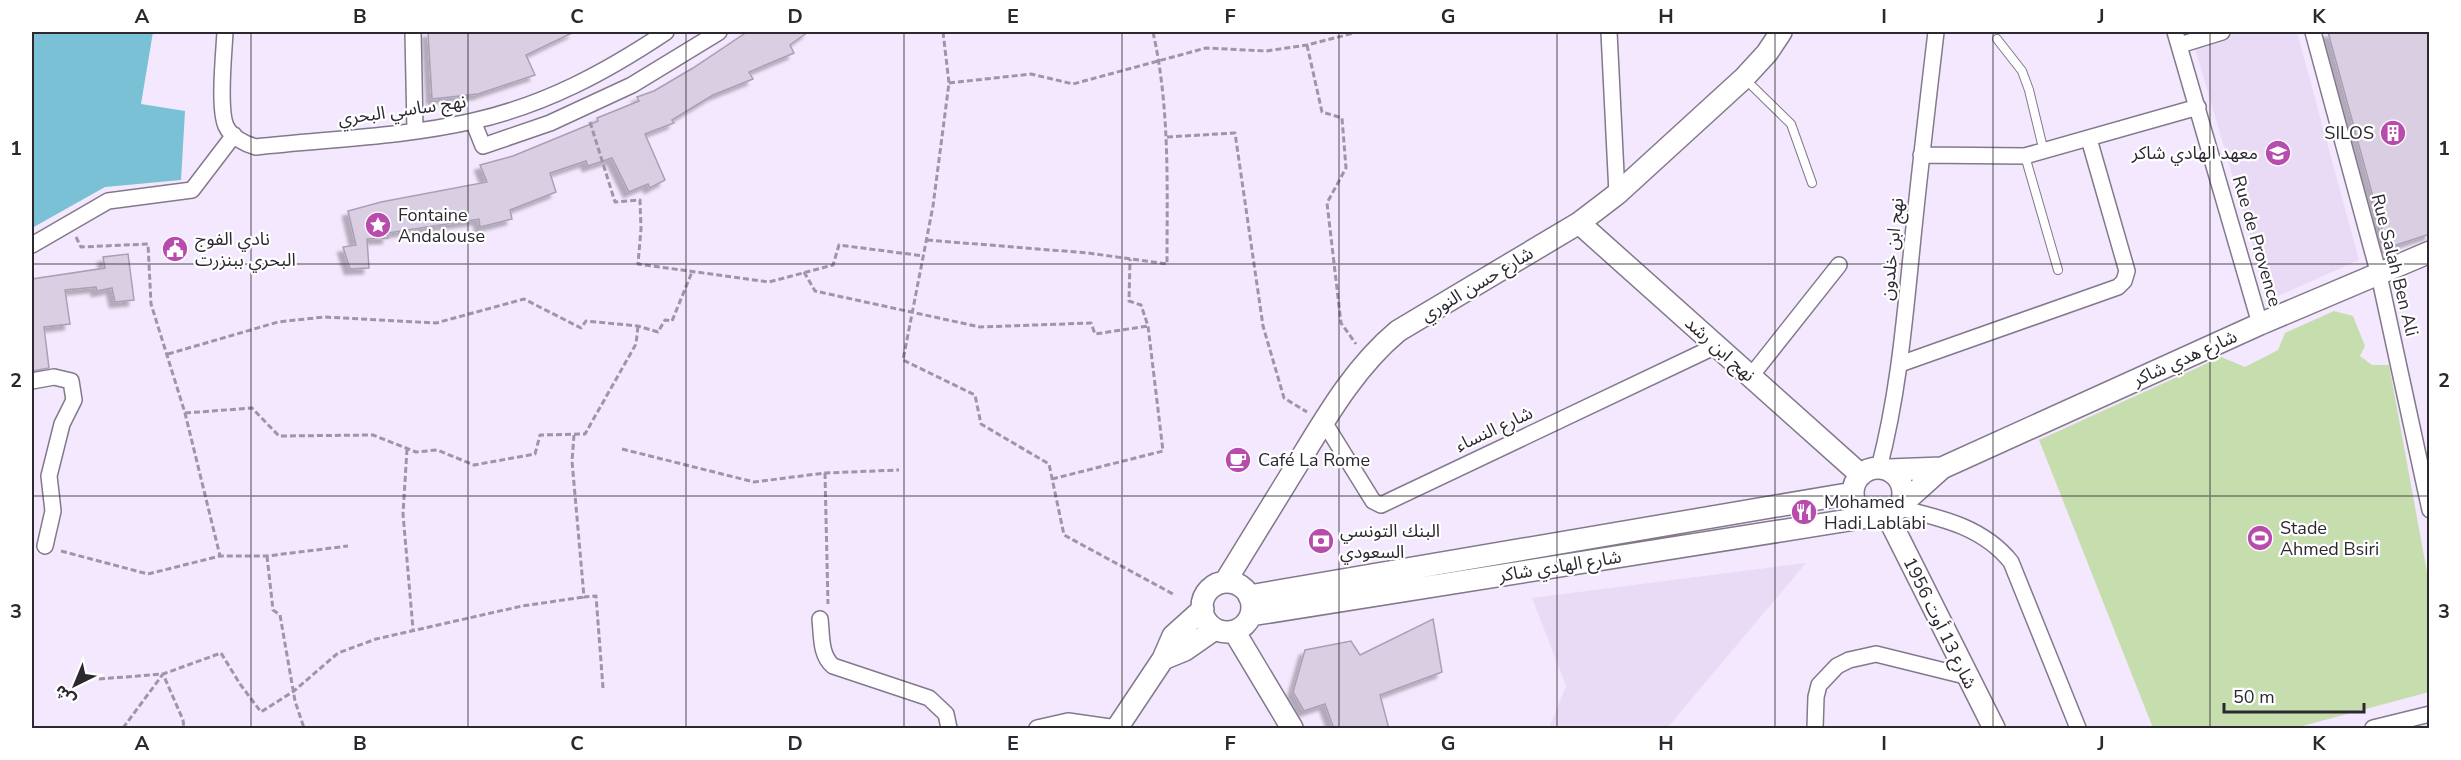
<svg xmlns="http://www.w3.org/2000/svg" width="2461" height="760" font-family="'Nunito Sans','Noto Sans Arabic',sans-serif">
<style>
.built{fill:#e9dbf6}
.green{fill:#c6dead}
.water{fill:#7ac1d5}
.building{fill:#d9cee2;stroke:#aaa0b3;stroke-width:1.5;filter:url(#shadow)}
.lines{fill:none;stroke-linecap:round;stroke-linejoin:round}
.lane-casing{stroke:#83798b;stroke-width:10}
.street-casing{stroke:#83798b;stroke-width:18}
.secondary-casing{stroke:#83798b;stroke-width:24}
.path{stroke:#9e96a6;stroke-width:3;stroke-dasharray:6 3;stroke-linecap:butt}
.lane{stroke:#fff;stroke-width:8}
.street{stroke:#fff;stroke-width:15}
.secondary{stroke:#fff;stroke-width:21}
.grid{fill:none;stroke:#2c2830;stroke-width:1.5;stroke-opacity:0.55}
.labels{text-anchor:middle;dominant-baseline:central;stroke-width:4.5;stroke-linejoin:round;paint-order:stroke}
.street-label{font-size:18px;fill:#2c2830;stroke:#fff}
.poi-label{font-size:18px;fill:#2c2830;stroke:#fff;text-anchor:start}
.neatline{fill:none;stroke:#2c2830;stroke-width:2}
.grid-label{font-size:20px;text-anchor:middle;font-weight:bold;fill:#2c2830}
</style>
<defs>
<filter id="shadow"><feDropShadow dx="-5.5" dy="5.5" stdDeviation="1.5" flood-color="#0004"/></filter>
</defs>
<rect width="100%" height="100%" fill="#f3e8fd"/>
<path class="built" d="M 2240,32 L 2297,32 L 2359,260 L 2269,300 L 2194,45 Z
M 1806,563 L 1667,728 L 1549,728 L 1566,686 L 1532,598 Z"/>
<path class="green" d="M 2334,311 L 2353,316 L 2365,346 L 2360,356 L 2372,365 L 2389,365 L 2429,583 L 2429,692 L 2295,728 L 2153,728 L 2039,440 L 2221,357 L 2245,367 L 2278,350 L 2285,333 Z"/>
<path class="water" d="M 32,32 L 153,32 L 141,104 L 185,111 L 181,180 L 105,187 L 32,228 Z"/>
<path class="building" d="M 428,32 L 574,32 L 526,55 L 535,75 L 478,94 L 432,99 Z
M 747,32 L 808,32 L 790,45 L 794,53 L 749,72 L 753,79 L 713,95 L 672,120 L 674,123 L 645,134 L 665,180 L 650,188 L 648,184 L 629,192 L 612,158 L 588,166 L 586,161 L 550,173 L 556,192 L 510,210 L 512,219 L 480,227 L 479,219 L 387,233 L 388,238 L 367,239 L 369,268 L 350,269 L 343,247 L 356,245 L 348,211 L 381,202 L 487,182 L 480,165 L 513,156 L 598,121 L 597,118 L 639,101 L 637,97 L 654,91 L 693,68 Z
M 2328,32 L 2430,32 L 2430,234 L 2387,248 Z
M 128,254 L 134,300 L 115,302 L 112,288 L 97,291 L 96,287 L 65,290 L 70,324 L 44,327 L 49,368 L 32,371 L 32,279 L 105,268 L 103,257 Z
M 1433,619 L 1442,672 L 1380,695 L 1389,729 L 1334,729 L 1325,704 L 1304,711 L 1293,692 L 1305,650 L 1351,641 L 1360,655 Z"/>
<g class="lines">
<g class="lane-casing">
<path id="lane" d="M 1997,39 L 2022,71 L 2029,90 L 2044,152
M 1745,79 L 1791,124 L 1812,183
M 2025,156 L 2058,270"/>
</g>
<g class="street-casing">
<path id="street" d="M 225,32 C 224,53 218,108 226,126 C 231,137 245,144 256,147 C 328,139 403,137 473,121 C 545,105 606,72 666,32
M 413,32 L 415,130
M 1609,32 L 1617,194
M 2175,32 L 2260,324
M 2313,32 L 2379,275 L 2430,510
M 2180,45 L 2222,32
M 473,121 L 483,146 L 550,123 L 632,85 L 719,32
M 1921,155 L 2025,156 L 2198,107
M 32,245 L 108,201 L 192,190 L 234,135
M 1900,364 L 2118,287 L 2124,281 L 2127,271 L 2089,139
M 1751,376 L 1839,265
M 32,381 L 54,377 L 71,381 L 74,400 L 62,424 L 49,476 L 53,511 L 45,546
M 1324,422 L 1373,501 L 1381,505 L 1716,346
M 1879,468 C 1899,392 1905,315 1913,237 C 1920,168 1928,100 1936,32
M 1900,508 C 1941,518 1983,527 2011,562 L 2078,728
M 820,619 C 822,636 820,655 833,666 L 929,698 L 946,714 L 949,728
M 1037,728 L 1068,721 L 1117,728
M 1815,728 L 1816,697 L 1819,685 L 1837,666 L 1849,660 L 1876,654 L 1965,676
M 2373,728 L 2430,714"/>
</g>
<g class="secondary-casing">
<path id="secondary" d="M 1579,223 L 1861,475
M1853 493a25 25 0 1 1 50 0a25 25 0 1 1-50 0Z
M 1889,470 L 1942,468
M 1902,504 L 1942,468 L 2260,324 L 2430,252
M 1888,517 L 1994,728
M 1225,582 C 1250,542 1275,501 1300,460 C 1328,414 1356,366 1398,331 L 1579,223 L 1617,194 L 1744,78 L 1767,53 L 1781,32
M1202 607a25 25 0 1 1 50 0a25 25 0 1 1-50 0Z
M 1249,596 L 1853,493
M 1251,615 L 1868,517
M 1234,631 L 1292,728
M 1163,659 L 1185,650 L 1215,629
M 1117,728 L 1163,659 L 1173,636 L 1203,609"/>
</g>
<path class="path" d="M 943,32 L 949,83 L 933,206 L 903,360 L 975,395 L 981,424 L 1049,464 L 1064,535 L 1173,594
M 1307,45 L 1322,112 L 1342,118 L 1346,168 L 1327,203 L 1341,323 L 1356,344
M 949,83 L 1031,74 L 1073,84 L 1206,48 L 1266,51 L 1307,45 L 1358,32
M 590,122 L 615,202 L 640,200 L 641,229 L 638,264 L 769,282 L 833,265 L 839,245 L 924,256
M 1167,137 L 1235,133 L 1263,326 L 1284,398 L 1307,412
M 76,237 L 81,247 L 148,244 L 151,304 L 185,413 L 220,556
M 927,240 L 1088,253 L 1167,264 C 1167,186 1170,108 1153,32
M 804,272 L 815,291 L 980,327 L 1091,323 L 1095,334 L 1148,326
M 168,354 L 278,322 L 324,317 L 436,323 L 524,299 L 581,328 L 586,321 L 638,326 L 658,332 L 665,320 L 672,321 L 692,272
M 185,413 L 252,408 L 279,436 L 373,435 L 416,452 L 437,450 L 474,465 L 535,454 L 540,435 L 585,434 L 636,344 L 638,326
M 574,435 L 572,461 L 584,597 L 596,596 L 603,688
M 407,449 L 403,514 L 413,629
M 622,449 L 754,482 L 825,473 L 899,470
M 825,473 L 828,604
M 1052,479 L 1163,451 L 1148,326 L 1141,305 L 1129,301 L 1130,259
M 61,551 L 148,574 L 220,556 L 267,556 L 348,546
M 267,556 L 273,610 L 280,615 L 295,701 L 304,728
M 99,679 L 163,674 L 221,653 L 240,684 L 261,712 L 294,691 L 338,653 L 376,639 L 522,606 L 584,597
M 123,728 L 163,674 L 183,720 L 184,728"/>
<use href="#lane" class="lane"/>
<use href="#street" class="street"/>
<use href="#secondary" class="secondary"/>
</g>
<path class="grid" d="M 251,32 L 251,728M 468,32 L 468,728M 686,32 L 686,728M 904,32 L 904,728M 1122,32 L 1122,728M 1339,32 L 1339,728M 1557,32 L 1557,728M 1775,32 L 1775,728M 1993,32 L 1993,728M 2210,32 L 2210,728M 32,264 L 2430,264M 32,496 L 2430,496"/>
<defs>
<g id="building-disc" transform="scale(1.35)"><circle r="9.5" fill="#b74cad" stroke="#fff"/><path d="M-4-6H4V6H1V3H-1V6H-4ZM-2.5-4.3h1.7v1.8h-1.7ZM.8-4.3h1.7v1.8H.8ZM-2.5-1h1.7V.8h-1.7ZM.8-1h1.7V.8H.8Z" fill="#fff"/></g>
<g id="school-disc" transform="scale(1.35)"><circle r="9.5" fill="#b74cad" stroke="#fff"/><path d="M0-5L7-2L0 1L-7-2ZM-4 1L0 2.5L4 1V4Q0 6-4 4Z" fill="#fff"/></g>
<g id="sight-disc" transform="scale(1.35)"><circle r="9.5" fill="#b74cad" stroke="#fff"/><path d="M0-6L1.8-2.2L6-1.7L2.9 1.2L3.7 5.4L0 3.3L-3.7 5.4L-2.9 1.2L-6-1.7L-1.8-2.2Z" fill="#fff"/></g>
<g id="civic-disc" transform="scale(1.35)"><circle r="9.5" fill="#b74cad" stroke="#fff"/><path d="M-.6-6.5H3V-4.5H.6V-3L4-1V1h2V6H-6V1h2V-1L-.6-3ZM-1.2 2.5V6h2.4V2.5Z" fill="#fff"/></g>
<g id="cafe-disc" transform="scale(1.35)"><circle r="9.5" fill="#b74cad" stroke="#fff"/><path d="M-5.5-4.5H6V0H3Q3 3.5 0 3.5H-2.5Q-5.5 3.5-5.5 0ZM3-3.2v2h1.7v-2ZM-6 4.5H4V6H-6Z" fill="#fff"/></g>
<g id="restaurant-disc" transform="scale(1.35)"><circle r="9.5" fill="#b74cad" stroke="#fff"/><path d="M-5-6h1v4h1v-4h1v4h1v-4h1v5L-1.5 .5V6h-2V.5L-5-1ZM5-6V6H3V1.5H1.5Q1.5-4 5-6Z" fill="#fff"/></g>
<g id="stadium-disc" transform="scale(1.35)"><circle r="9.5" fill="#b74cad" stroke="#fff"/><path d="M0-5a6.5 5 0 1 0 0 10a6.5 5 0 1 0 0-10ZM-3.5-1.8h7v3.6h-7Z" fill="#fff"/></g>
<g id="bank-disc" transform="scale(1.35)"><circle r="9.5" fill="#b74cad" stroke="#fff"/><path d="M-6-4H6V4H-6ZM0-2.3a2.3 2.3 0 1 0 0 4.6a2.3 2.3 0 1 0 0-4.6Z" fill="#fff"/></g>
</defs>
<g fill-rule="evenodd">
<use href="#building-disc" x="2393" y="133"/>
<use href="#school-disc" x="2278" y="153"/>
<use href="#sight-disc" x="378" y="225"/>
<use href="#civic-disc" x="175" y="249"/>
<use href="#cafe-disc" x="1238" y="460"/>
<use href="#restaurant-disc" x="1804" y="512"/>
<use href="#stadium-disc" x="2260" y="538"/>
<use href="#bank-disc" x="1321" y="541"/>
</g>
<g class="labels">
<g class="street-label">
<text transform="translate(402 110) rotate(-8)">نهج ساسي البحري</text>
<text transform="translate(2257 241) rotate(74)">Rue de Provence</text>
<text transform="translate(1892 249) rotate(-84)">نهج ابن خلدون</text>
<text transform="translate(2395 265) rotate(76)">Rue Salah Ben Ali</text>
<text transform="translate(1477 284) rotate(-31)">شارع حسن النوري</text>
<text transform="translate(1720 349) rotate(42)">نهج ابن رشد</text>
<text transform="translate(2185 358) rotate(-24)">شارع هدي شاكر</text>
<text transform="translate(1494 429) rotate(-25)">شارع النساء</text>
<text transform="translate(1560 566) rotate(-9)">شارع الهادي شاكر</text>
<text transform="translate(1940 623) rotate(64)">شارع 13 أوت 1956</text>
</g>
<g class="poi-label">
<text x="2374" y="133" text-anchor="end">SILOS</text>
<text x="2258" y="153" text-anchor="end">معهد الهادي شاكر</text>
<text x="398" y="215">Fontaine<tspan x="398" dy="21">Andalouse</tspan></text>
<text x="195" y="239">نادي الفوج<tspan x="195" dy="21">البحري ببنزرت</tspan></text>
<text x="1258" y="460">Café La Rome</text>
<text x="1824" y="502">Mohamed<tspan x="1824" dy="21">Hadi Lablabi</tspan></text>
<text x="2280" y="528">Stade<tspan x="2280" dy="21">Ahmed Bsiri</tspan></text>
<text x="1340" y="531">البنك التونسي<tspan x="1340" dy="21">السعودي</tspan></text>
</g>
</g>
<rect width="2461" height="760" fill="none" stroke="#ffffff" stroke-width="66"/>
<g transform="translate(75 685) rotate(223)" stroke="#ffffff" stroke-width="4.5" paint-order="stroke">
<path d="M0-4.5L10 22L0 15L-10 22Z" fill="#2c2830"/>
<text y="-9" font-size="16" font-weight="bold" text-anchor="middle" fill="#2c2830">ش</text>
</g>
<path d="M2224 703v9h140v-9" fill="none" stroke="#2c2830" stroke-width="3"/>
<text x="2233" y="703" font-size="18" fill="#2c2830" stroke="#ffffff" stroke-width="4.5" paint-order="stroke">50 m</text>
<rect x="33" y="33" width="2395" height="694" class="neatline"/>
<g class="grid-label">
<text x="142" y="23">A</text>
<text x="360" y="23">B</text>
<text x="577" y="23">C</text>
<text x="795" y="23">D</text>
<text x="1013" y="23">E</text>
<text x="1230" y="23">F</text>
<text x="1448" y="23">G</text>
<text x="1666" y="23">H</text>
<text x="1884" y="23">I</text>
<text x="2101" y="23">J</text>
<text x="2319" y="23">K</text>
<text x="16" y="155">1</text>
<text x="2444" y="155">1</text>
<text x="16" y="387">2</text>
<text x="2444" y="387">2</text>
<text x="16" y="618">3</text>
<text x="2444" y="618">3</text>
<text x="142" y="750">A</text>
<text x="360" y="750">B</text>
<text x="577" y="750">C</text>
<text x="795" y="750">D</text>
<text x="1013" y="750">E</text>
<text x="1230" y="750">F</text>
<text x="1448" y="750">G</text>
<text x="1666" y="750">H</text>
<text x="1884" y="750">I</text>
<text x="2101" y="750">J</text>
<text x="2319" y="750">K</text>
</g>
</svg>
